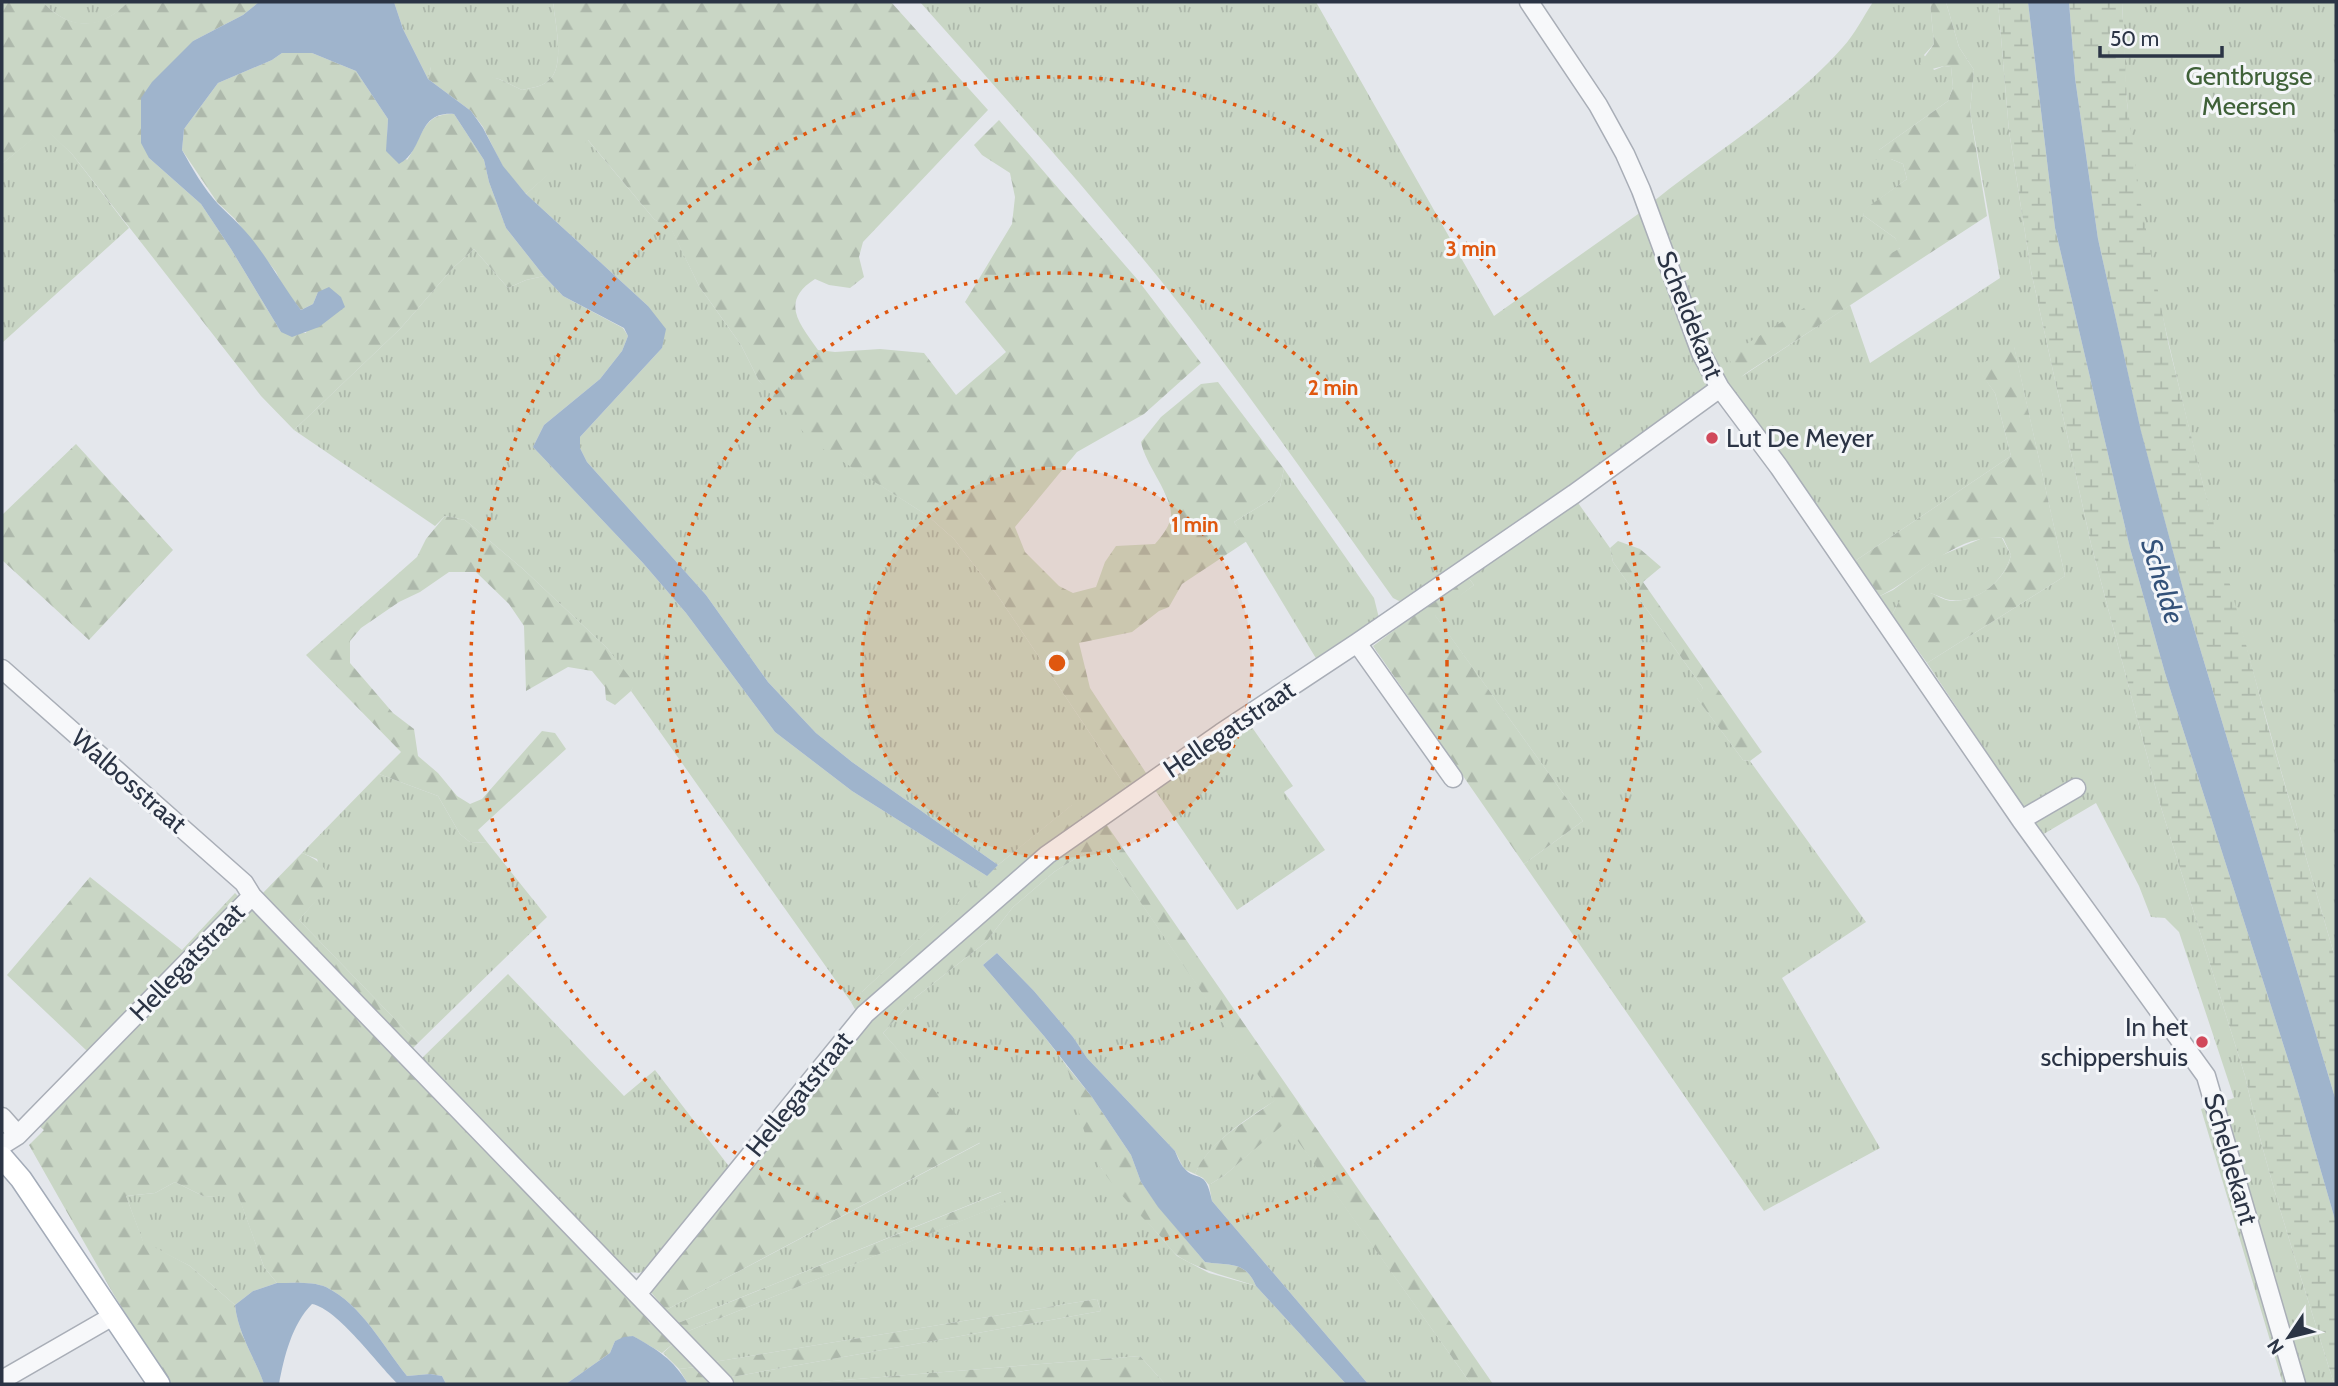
<svg xmlns="http://www.w3.org/2000/svg" width="2338" height="1386" font-family="Cabin,sans-serif">
<style>
.grass{fill:url(#grass-tufts)}
.forest{fill:url(#forest-firs)}
.wetland{fill:url(#wetland-marsh)}
.water{fill:#9fb4cc}
.lines{fill:none;stroke-linecap:round;stroke-linejoin:round}
.minor-casing{stroke:#a9aeb7;stroke-width:21}
.major-casing{stroke:#a3abb8;stroke-width:24}
.minor{stroke:#f7f8fa;stroke-width:18}
.major{stroke:#fff;stroke-width:21}
.ring{fill:none;stroke:#df570f;stroke-width:3.5;stroke-dasharray:3.5 7}
.poi-dot{fill:#d1495b;stroke:#f4f6f9;stroke-width:2.5}
.labels{text-anchor:middle;dominant-baseline:central;stroke-width:6;stroke-linejoin:round;paint-order:stroke}
.park-label{font-size:26px;fill:#3f6138;stroke:#f4f6f9}
.street-label{font-size:26px;fill:#2b3445;stroke:#f4f6f9}
.poi-label{font-size:26px;fill:#2b3445;stroke:#f4f6f9;text-anchor:start}
.water-label{font-size:28px;font-style:italic;fill:#34527a;stroke:#f4f6f9}
.centre{fill:#df570f;stroke:#f4f6f9;stroke-width:3.5}
.ring-label{font-size:21px;text-anchor:middle;font-weight:bold;fill:#df570f;stroke:#f4f6f9;stroke-width:6;stroke-linejoin:round;paint-order:stroke}
</style>
<defs>
<pattern id="grass-tufts" width="24" height="20" patternUnits="userSpaceOnUse" patternTransform="scale(1.75)"><rect width="24" height="20" fill="#c9d6c5"/><path d="M3 7l-1-3M5 7V3M7 7l1-3M15 17l-1-3M17 17v-4M19 17l1-3" fill="none" stroke="#adb8ab"/></pattern>
<pattern id="forest-firs" width="22" height="20" patternUnits="userSpaceOnUse" patternTransform="scale(1.75)"><rect width="22" height="20" fill="#c9d6c5"/><path d="M5 1l3.5 6h-7zM16 11l3.5 6h-7z" fill="#adb8ab"/></pattern>
<pattern id="wetland-marsh" width="20" height="14" patternUnits="userSpaceOnUse" patternTransform="scale(1.75)"><rect width="20" height="14" fill="#c9d6c5"/><path d="M1 5h8M5 5V1M11 12h8M15 12V8" fill="none" stroke="#adb8ab"/></pattern>
</defs>
<rect width="100%" height="100%" fill="#e4e7ec"/>
<path class="grass" d="M 43,2 L 128,2 C 101,31 69,31 43,2 Z
M 394,2 L 553,2 C 555,22 566,68 548,81 C 541,87 531,88 522,90 L 499,79 L 431,67 L 428,79 L 403,29 Z
M 920,2 L 1316,2 L 1494,316 L 1641,212 L 1709,382 L 1706,390 L 1407,599 L 1399,601 L 1393,598 C 1317,492 1243,384 1162,282 C 1084,186 1002,94 920,2 Z
M 1873,2 L 1930,2 L 1934,44 L 1924,55 L 1934,70 L 1944,66 L 1951,67 L 1953,87 L 1948,101 L 1879,150 L 1891,159 L 1903,164 L 1907,179 L 1866,209 L 1863,215 L 1895,238 L 1901,247 L 1741,377 L 1850,305 L 1870,363 L 2000,278 L 1970,112 L 1974,70 L 1959,47 L 1946,2 L 1998,2 L 2009,131 L 2031,271 L 2091,544 L 2159,801 L 2245,1076 C 2268,1180 2303,1282 2334,1384 L 2283,1384 L 2201,1109 L 2234,1098 L 2179,932 L 2165,918 L 2151,917 L 2139,886 L 2096,803 L 2042,835 L 1927,663 L 2065,576 L 2014,347 L 1977,367 L 1995,393 L 2011,456 L 1855,561 L 1731,388 L 1709,353 L 1693,314 L 1654,201 C 1717,150 1789,108 1843,47 C 1855,34 1863,17 1873,2 Z
M 2122,2 L 2336,2 L 2336,961 C 2284,781 2231,602 2187,420 C 2162,316 2136,209 2127,102 C 2124,69 2124,35 2122,2 Z
M 45,128 L 72,154 L 129,228 L 2,343 L 2,164 Z
M 587,139 L 654,219 L 672,230 L 699,286 L 741,345 L 759,381 L 849,465 L 928,516 L 954,539 L 998,596 L 1128,790 L 1084,819 L 1072,805 L 998,865 L 852,762 L 816,733 L 768,682 L 706,595 L 587,462 L 580,448 L 580,437 L 662,348 L 648,306 L 526,194 Z
M 474,249 L 508,288 L 526,280 L 544,276 L 563,296 L 623,328 L 628,336 L 622,351 L 600,379 L 544,425 L 533,447 L 643,563 L 686,613 L 775,732 L 852,791 L 987,876 L 851,1002 L 631,691 L 634,684 L 607,648 L 523,569 L 465,520 L 445,516 L 435,526 L 294,430 L 400,329 L 453,268 Z
M 1284,469 L 1374,598 L 1379,618 L 1317,660 L 1234,522 L 1270,500 L 1280,487 Z
M 1576,500 L 1610,548 L 1613,562 L 1703,688 L 1697,698 L 1743,760 L 1750,761 L 1866,922 L 1782,978 L 1880,1148 L 1764,1211 L 1524,864 L 1583,821 L 1434,614 L 1474,585 L 1467,576 Z
M 1985,537 L 2002,538 L 2011,555 C 2005,580 1978,604 1950,600 C 1943,599 1936,594 1929,593 C 1921,592 1906,600 1898,603 L 1892,615 L 1880,596 L 1893,590 L 1940,556 Z
M 1249,723 L 1293,786 L 1284,792 L 1325,850 L 1237,910 L 1153,787 Z
M 379,774 L 438,796 L 460,834 L 471,843 L 487,842 L 547,917 L 418,1043 L 299,920 L 327,887 L 317,859 L 302,853 Z
M 1102,850 L 1109,856 L 1276,1100 C 1247,1119 1209,1142 1195,1174 L 1184,1169 L 1175,1151 L 1087,1058 L 1073,1037 L 1034,991 L 997,953 L 983,965 L 1044,1036 L 1066,1065 L 1077,1098 L 1087,1138 L 1101,1168 L 1177,1256 L 1209,1273 L 1256,1286 L 1346,1384 L 1165,1384 L 1140,1356 L 795,1384 L 732,1384 L 726,1378 L 1101,1311 L 1097,1299 L 713,1362 L 686,1332 L 1005,1203 L 1001,1192 L 678,1323 L 666,1310 L 980,1143 L 883,1033 L 916,997 L 986,942 L 1013,907 L 1054,872 L 1084,853 Z
M 508,974 L 624,1096 L 655,1070 L 731,1169 L 647,1270 L 639,1273 L 628,1272 L 421,1059 Z
M 1285,1122 L 1471,1384 L 1368,1384 L 1212,1201 L 1209,1185 L 1225,1175 Z
M 175,1182 L 205,1197 L 238,1194 L 264,1267 L 277,1283 L 253,1291 L 235,1305 L 190,1266 L 143,1242 L 126,1196 L 155,1193 Z
M 674,1343 L 696,1367 L 679,1369 L 663,1353 Z"/>
<path class="forest" d="M 2,2 L 43,2 C 69,31 101,30 128,2 L 259,2 L 243,15 L 193,41 L 149,158 L 201,204 L 231,249 L 281,332 L 306,333 L 318,292 L 313,304 L 301,310 L 284,289 L 276,272 L 235,219 L 217,202 L 182,150 L 184,129 L 218,83 L 272,60 L 282,53 L 312,53 L 356,71 L 388,119 L 387,135 L 407,160 C 422,139 422,112 454,114 L 484,160 L 489,182 L 506,228 L 544,276 L 526,280 L 508,288 L 474,249 L 453,268 L 400,329 L 294,430 L 261,396 L 72,154 L 45,129 L 2,164 Z
M 553,2 L 891,2 L 988,110 L 863,242 L 859,257 L 864,277 L 850,288 L 829,285 L 815,279 C 779,302 800,324 818,350 L 835,352 L 880,349 L 924,353 L 956,395 L 1006,352 L 965,302 L 1012,224 L 1015,197 L 1010,173 L 982,155 L 974,145 L 999,120 L 1137,279 L 1201,363 L 1144,414 L 1077,452 L 1015,527 L 1025,552 L 1059,586 L 1073,593 L 1096,587 L 1105,562 L 1116,546 L 1155,544 C 1161,537 1171,525 1171,515 C 1171,493 1146,466 1141,442 L 1161,417 L 1201,384 L 1218,382 L 1284,469 L 1280,487 L 1270,500 L 1234,522 L 1247,541 L 1182,584 L 1169,607 L 1159,611 L 1132,632 L 1079,643 L 1090,688 L 1148,776 L 1128,790 L 998,596 L 954,539 L 928,516 L 812,442 L 759,381 L 741,345 L 699,286 L 672,231 L 654,219 L 588,140 L 526,194 L 503,167 L 483,127 L 471,111 L 428,79 L 431,67 L 442,63 L 499,79 L 522,90 C 531,88 541,87 548,81 C 566,68 555,22 553,2 Z
M 1930,2 L 1946,2 L 1959,47 L 1974,70 L 1970,112 L 1987,216 L 1740,377 L 1727,356 L 1900,248 L 1895,238 L 1863,215 L 1865,209 L 1907,179 L 1903,164 L 1891,159 L 1875,160 L 1879,150 L 1948,101 L 1953,87 L 1951,67 L 1944,66 L 1920,72 L 1918,66 L 1934,44 Z
M 2014,346 L 2065,576 L 1927,663 L 1892,615 L 1898,603 L 1909,592 C 1914,592 1920,592 1926,592 C 1935,593 1943,601 1953,601 C 1980,601 2005,580 2011,555 L 2003,538 C 1955,533 1920,577 1880,596 L 1855,561 L 2011,456 L 1995,393 L 1976,367 Z
M 76,444 L 173,550 L 89,640 L 2,560 L 2,515 Z
M 445,516 L 465,520 L 523,569 L 607,648 L 635,684 L 631,691 L 615,705 L 606,700 L 605,687 L 592,671 L 568,667 L 526,691 L 524,626 L 509,604 L 476,572 L 449,572 L 420,592 L 399,602 L 361,628 L 350,641 L 350,663 L 393,713 L 414,729 L 418,756 L 438,773 L 457,796 L 470,804 L 482,799 L 542,731 L 555,733 L 566,749 L 478,830 L 487,842 L 471,843 L 460,834 L 438,796 L 379,774 L 401,752 L 306,655 L 417,557 L 426,539 Z
M 1618,541 L 1640,549 L 1661,567 L 1643,582 L 1762,752 L 1750,761 L 1743,760 L 1696,697 L 1703,688 L 1613,562 L 1610,548 Z
M 1467,576 L 1474,585 L 1435,615 L 1583,821 L 1524,864 L 1373,646 Z
M 1073,804 L 1084,819 L 1036,852 L 856,1011 L 851,1002 L 998,865 Z
M 1104,821 L 1493,1384 L 1471,1384 L 1285,1123 L 1225,1175 L 1209,1185 L 1203,1178 L 1195,1174 C 1209,1140 1248,1121 1275,1100 L 1109,856 L 1102,850 L 1084,853 L 1054,872 L 1013,907 L 986,942 L 916,997 L 883,1033 L 981,1142 L 666,1310 L 649,1290 L 871,1020 L 1049,862 Z
M 302,853 C 317,859 331,868 328,887 L 299,920 L 418,1043 L 411,1050 L 260,896 Z
M 90,877 L 182,950 L 235,893 L 674,1343 L 662,1353 L 633,1336 L 615,1341 L 610,1353 L 566,1384 L 446,1384 L 442,1376 L 430,1374 L 407,1376 C 383,1346 362,1305 326,1287 C 312,1281 292,1283 277,1283 L 264,1267 L 238,1195 L 205,1197 L 175,1182 L 155,1193 L 126,1196 L 143,1241 L 190,1266 L 235,1305 C 238,1334 254,1356 264,1384 L 169,1384 L 114,1295 L 29,1145 L 44,1130 L 28,1117 L 87,1051 L 7,975 Z
M 1066,1065 L 1092,1097 L 1131,1155 L 1141,1182 L 1158,1206 L 1205,1262 C 1229,1266 1245,1260 1256,1286 C 1230,1277 1205,1272 1181,1258 C 1172,1253 1166,1242 1159,1235 C 1131,1204 1100,1178 1086,1137 C 1078,1113 1074,1089 1066,1065 Z
M 1002,1192 L 1006,1203 L 686,1332 L 678,1323 Z
M 1097,1299 L 1101,1311 L 726,1378 L 713,1362 Z
M 1140,1356 L 1165,1384 L 795,1384 Z
M 696,1367 L 711,1384 L 688,1384 L 679,1369 Z"/>
<path class="wetland" d="M 1998,2 L 2028,2 L 2055,228 L 2130,548 L 2165,673 L 2294,1078 L 2336,1223 L 2336,1384 L 2334,1384 C 2303,1282 2268,1180 2245,1076 L 2159,801 L 2091,544 L 2031,271 L 2009,131 Z
M 2069,2 L 2122,2 L 2127,103 L 2141,204 L 2168,342 L 2202,480 L 2267,723 L 2336,961 L 2336,1101 L 2190,615 L 2141,432 L 2098,239 L 2075,78 Z"/>
<path class="water" d="M 259,2 L 394,2 L 403,29 L 428,79 L 471,111 L 483,128 L 503,166 L 526,194 L 648,306 L 666,329 L 662,348 L 580,437 L 580,448 L 587,462 L 706,595 L 768,682 L 816,733 L 852,762 L 998,865 L 987,876 L 852,791 L 775,732 L 686,613 L 643,563 L 533,447 L 544,425 L 600,379 L 622,351 L 628,336 L 624,328 L 563,296 L 544,276 L 506,228 L 489,182 L 484,160 L 454,114 C 415,111 426,150 399,164 L 386,151 L 388,119 L 356,71 L 312,53 L 282,53 L 272,60 L 218,83 L 184,129 L 182,150 C 192,168 204,189 218,204 C 231,217 244,228 255,243 C 272,265 284,288 301,310 L 313,304 L 318,292 L 329,287 L 341,297 L 345,307 L 319,327 L 292,337 L 281,332 L 231,249 L 201,204 L 149,158 L 141,143 L 141,98 L 152,82 L 193,41 L 243,15 Z
M 2028,2 L 2069,2 L 2075,78 L 2098,239 L 2141,431 L 2190,615 L 2336,1101 L 2336,1223 L 2294,1078 L 2165,673 L 2130,548 L 2055,228 Z
M 997,953 L 1034,991 L 1073,1037 L 1087,1058 L 1175,1151 C 1177,1156 1180,1163 1183,1167 C 1197,1184 1205,1166 1212,1201 L 1368,1384 L 1346,1384 L 1256,1286 C 1245,1260 1229,1266 1205,1262 L 1158,1207 L 1141,1182 L 1131,1155 L 1092,1097 L 1044,1036 L 983,965 Z
M 277,1283 C 292,1283 312,1281 326,1287 C 362,1305 383,1346 407,1376 L 430,1374 L 442,1376 L 446,1384 L 398,1384 C 377,1364 338,1309 312,1304 C 292,1324 284,1357 279,1384 L 264,1384 C 254,1356 238,1334 235,1305 L 253,1291 Z
M 633,1336 C 658,1350 673,1359 688,1384 L 566,1384 L 610,1353 L 615,1341 L 624,1337 Z"/>
<g class="lines">
<g class="minor-casing">
<path id="minor" d="M 1529,2 L 1598,105 L 1625,154 L 1641,190 L 1701,353 L 1720,388 L 1779,467 L 2021,820 L 2206,1076 L 2296,1384
M 1357,643 L 1453,778
M 2,669 L 244,883 L 252,896
M 2021,820 L 2076,788
M 2,1117 L 18,1135
M 2,1145 L 18,1135 L 252,896 L 724,1384
M 638,1293 L 865,1014 L 1047,855 L 1221,733 L 1357,643 L 1574,494 L 1720,388
M 2,1380 L 113,1316"/>
</g>
<g class="major-casing">
<path id="major" d="M 2,1157 L 21,1179 L 159,1384"/>
</g>
<use href="#minor" class="minor"/>
<use href="#major" class="major"/>
</g>
<circle cx="1057" cy="663" r="195" fill="#df570f" fill-opacity=".12"/>
<g class="ring">
<circle cx="1057" cy="663" r="195"/>
<circle cx="1057" cy="663" r="390"/>
<circle cx="1057" cy="663" r="586"/>
</g>
<g class="poi-dot">
<circle cx="1712" cy="438" r="7"/>
<circle cx="2202" cy="1042" r="7"/>
</g>
<g class="labels">
<g class="park-label">
<text x="2249" y="76">Gentbrugse<tspan x="2249" dy="30">Meersen</tspan></text>
</g>
<g class="street-label">
<text transform="translate(1690 315) rotate(68)">Scheldekant</text>
<text transform="translate(1229 729) rotate(-34)">Hellegatstraat</text>
<text transform="translate(129 781) rotate(41)">Walbosstraat</text>
<text transform="translate(187 962) rotate(-46)">Hellegatstraat</text>
<text transform="translate(799 1094) rotate(-51)">Hellegatstraat</text>
<text transform="translate(2231 1159) rotate(74)">Scheldekant</text>
</g>
<g class="poi-label">
<text x="1726" y="438">Lut De Meyer</text>
<text x="2188" y="1027" text-anchor="end">In het<tspan x="2188" dy="30">schippershuis</tspan></text>
</g>
<g class="water-label">
<text transform="translate(2163 581) rotate(73)">Schelde</text>
</g>
</g>
<circle cx="1057" cy="663" r="10" class="centre"/>
<g class="ring-label">
<text x="1471" y="256">3 min</text>
<text x="1333" y="395">2 min</text>
<text x="1195" y="532">1 min</text>
</g>
<rect width="2338" height="1386" fill="none" stroke="#2b3445" stroke-width="7"/>
<g transform="translate(2289 1337) rotate(235)" stroke="#f4f6f9" stroke-width="5" paint-order="stroke">
<path d="M0-5L12 26L0 18L-12 26Z" fill="#2b3445"/>
<text y="-10" font-size="19" font-weight="bold" text-anchor="middle" fill="#2b3445">N</text>
</g>
<path d="M2100 46v10h122v-10" fill="none" stroke="#2b3445" stroke-width="3.5"/>
<text x="2110" y="46" font-size="21" fill="#2b3445" stroke="#f4f6f9" stroke-width="5" paint-order="stroke">50 m</text>
</svg>
